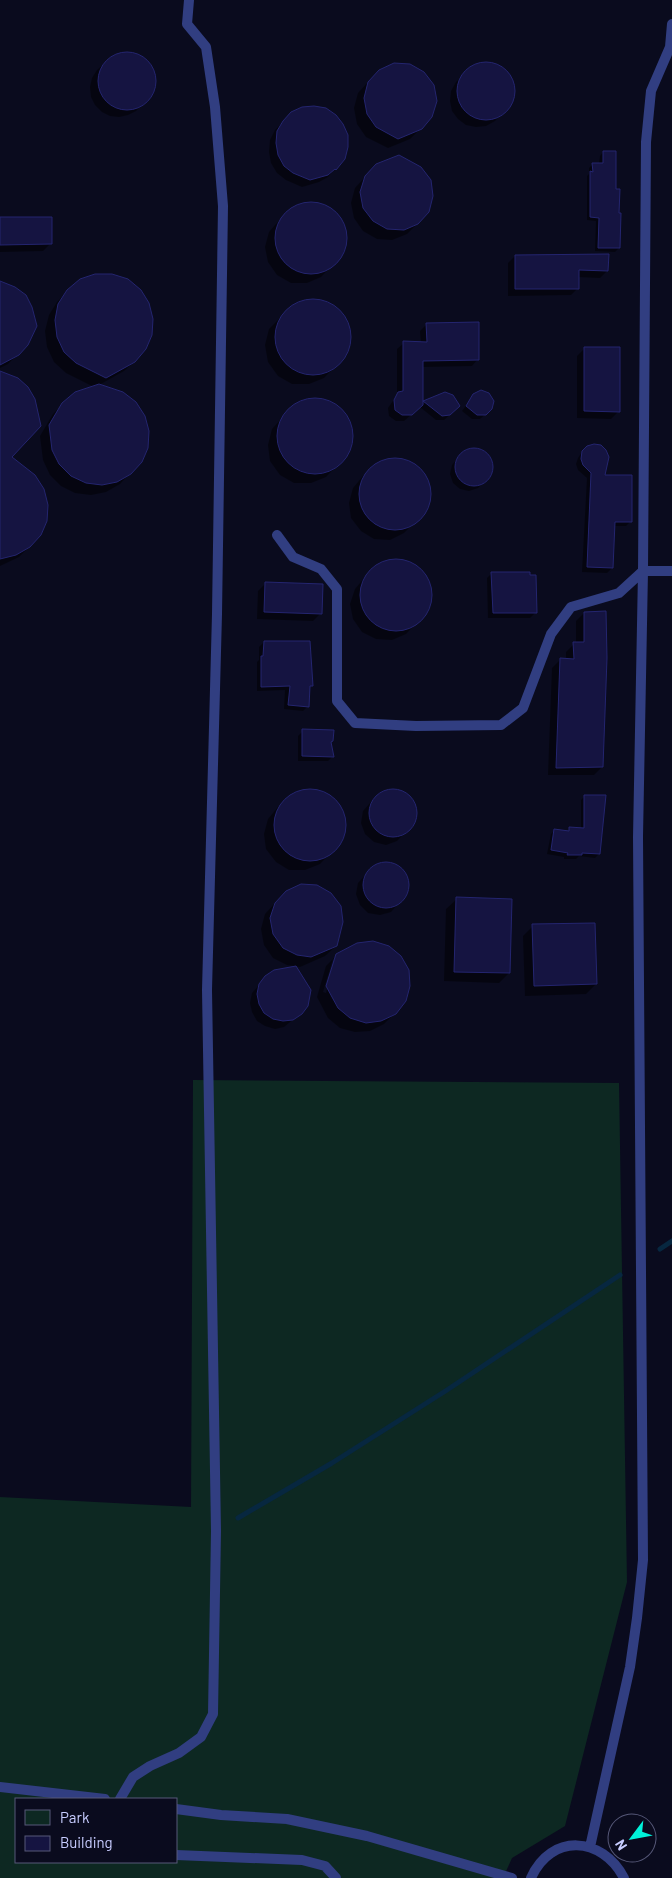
<svg xmlns="http://www.w3.org/2000/svg" width="672" height="1878" font-family="Barlow,sans-serif">
<style>
.green{fill:#0d2822;fill-rule:evenodd}
.shadow{fill:#0007;fill-rule:evenodd}
.lines{fill:none;stroke-linecap:round;stroke-linejoin:round}
.stream{stroke:#072740;stroke-width:5}
.building{fill:#151441;stroke:#24256f}
.service{stroke:#313e81;stroke-width:10}
</style>
<rect width="100%" height="100%" fill="#0a0b1e"/>
<path class="green" d="M 193,1080 L 619,1083 L 627,1582 L 565,1826 L 512,1858 L 503,1878 L 0,1878 L 0,1497 L 191,1507 ZM 16,1799 L 176,1799 L 176,1862 L 16,1862 Z"/>
<path class="shadow" d="M 122,53 L 132,53 L 141,57 L 148,63 L 153,71 L 154,79 L 154,88 L 150,96 L 144,103 L 136,111 L 128,115 L 119,117 L 110,116 L 102,112 L 95,105 L 91,97 L 90,87 L 92,78 L 97,70 L 113,56 Z
M 482,64 L 492,64 L 501,68 L 508,75 L 512,85 L 513,95 L 510,105 L 495,121 L 486,126 L 476,127 L 466,125 L 458,119 L 452,111 L 450,101 L 451,91 L 456,82 L 472,67 Z
M 369,81 L 421,128 L 410,139 L 388,148 L 366,137 L 357,124 L 354,108 L 358,93 Z
M 292,113 L 344,158 L 328,177 L 319,182 L 302,187 L 286,180 L 277,173 L 271,163 L 269,152 L 270,140 L 275,130 Z
M 603,152 L 614,190 L 619,248 L 615,252 L 595,251 L 596,221 L 587,220 L 587,176 L 589,174 L 589,168 L 593,164 L 599,164 L 600,156 Z
M 366,176 L 418,223 L 407,234 L 392,240 L 377,239 L 363,231 L 354,218 L 351,203 L 355,188 Z
M 305,203 L 321,204 L 334,211 L 344,224 L 346,240 L 342,255 L 321,277 L 307,283 L 291,283 L 277,275 L 268,262 L 265,247 L 269,232 L 275,225 L 291,209 Z
M 0,219 L 50,244 L 43,251 L 0,252 Z
M 515,256 L 607,271 L 600,278 L 578,277 L 578,288 L 571,295 L 508,296 L 508,263 Z
M 0,283 L 27,345 L 8,364 L 0,368 Z
M 68,291 L 135,361 L 124,371 L 99,385 L 130,473 L 120,484 L 106,492 L 91,495 L 75,493 L 61,486 L 50,475 L 43,460 L 40,436 L 53,414 L 63,404 L 94,387 L 66,373 L 54,362 L 47,347 L 45,331 L 49,315 L 57,302 Z
M 307,300 L 323,301 L 338,309 L 347,322 L 350,339 L 346,355 L 324,378 L 309,384 L 292,384 L 278,376 L 268,362 L 265,345 L 269,329 L 281,317 L 291,306 Z
M 427,324 L 478,359 L 472,366 L 422,367 L 421,405 L 445,394 L 454,411 L 444,420 L 436,420 L 420,407 L 404,421 L 396,421 L 389,416 L 388,408 L 397,395 L 397,349 L 404,343 L 421,343 L 420,331 Z
M 585,348 L 619,411 L 611,419 L 577,418 L 577,356 Z
M 0,373 L 10,457 L 29,547 L 19,557 L 0,566 Z
M 474,395 L 491,409 L 480,419 L 472,419 L 462,411 Z
M 309,400 L 325,400 L 340,408 L 349,422 L 352,438 L 348,454 L 326,477 L 311,483 L 294,483 L 280,475 L 270,461 L 268,445 L 272,429 L 283,417 L 294,406 Z
M 472,449 L 481,451 L 488,457 L 492,466 L 490,475 L 484,482 L 478,488 L 469,491 L 460,489 L 453,483 L 450,474 L 452,465 L 458,458 L 464,452 Z
M 582,452 L 603,476 L 631,521 L 626,526 L 613,526 L 612,568 L 607,573 L 582,572 L 587,478 L 578,470 L 576,464 L 578,458 Z
M 389,459 L 404,460 L 418,467 L 427,480 L 430,496 L 426,511 L 404,533 L 390,540 L 374,539 L 361,531 L 351,518 L 349,503 L 353,488 L 363,476 L 374,465 Z
M 390,560 L 406,561 L 420,568 L 429,581 L 432,596 L 427,612 L 406,634 L 392,640 L 376,639 L 362,632 L 353,619 L 350,604 L 355,589 L 365,577 L 376,566 Z
M 492,573 L 535,613 L 530,618 L 488,618 L 487,578 Z
M 265,584 L 321,613 L 313,621 L 257,619 L 258,591 Z
M 584,613 L 602,767 L 594,775 L 548,775 L 552,668 L 560,660 L 566,660 L 566,652 L 574,644 L 576,644 L 576,621 Z
M 264,642 L 311,685 L 309,688 L 308,706 L 303,711 L 284,709 L 285,690 L 257,691 L 257,662 L 259,660 L 259,647 Z
M 303,731 L 330,743 L 333,756 L 328,761 L 298,761 L 298,736 Z
M 391,789 L 403,792 L 412,800 L 416,811 L 414,823 L 397,841 L 386,845 L 374,842 L 365,834 L 361,823 L 363,811 L 379,793 Z
M 303,790 L 319,791 L 333,798 L 342,811 L 345,827 L 341,842 L 320,864 L 305,870 L 289,870 L 276,862 L 266,849 L 264,834 L 268,819 L 278,807 L 289,796 Z
M 585,796 L 599,854 L 595,858 L 579,856 L 576,859 L 564,859 L 564,857 L 547,854 L 551,834 L 555,830 L 566,832 L 570,829 L 581,829 L 581,800 Z
M 385,862 L 396,865 L 405,872 L 409,883 L 406,895 L 391,912 L 380,915 L 368,913 L 360,905 L 356,894 L 358,883 L 374,866 Z
M 457,899 L 509,973 L 499,983 L 444,981 L 446,909 Z
M 276,902 L 336,946 L 325,956 L 300,967 L 287,965 L 273,958 L 264,945 L 261,929 L 265,914 Z
M 533,926 L 596,984 L 586,994 L 525,996 L 523,936 Z
M 337,955 L 395,1013 L 384,1024 L 370,1031 L 355,1032 L 340,1028 L 328,1018 L 317,997 L 326,966 ZM 333,959 L 336,959 L 326,993 L 323,992 Z
M 266,977 L 301,1013 L 284,1027 L 275,1029 L 265,1026 L 257,1021 L 252,1012 L 250,1003 L 252,993 Z"/>
<g class="lines">
<path class="stream" d="M 660,1249 L 672,1241
M 238,1518 L 332,1463 L 447,1390 L 620,1275"/>
</g>
<path class="building" d="M98 81a29 29 0 1 1 58 0a29 29 0 1 1-58 0Z
M457 91a29 29 0 1 1 58 0a29 29 0 1 1-58 0Z
M 394,63 L 410,64 L 424,72 L 434,85 L 437,101 L 432,117 L 422,129 L 398,139 L 376,127 L 367,114 L 364,98 L 368,82 L 379,70 Z
M 314,106 L 326,108 L 336,115 L 343,124 L 348,135 L 348,147 L 345,159 L 336,170 L 335,169 L 328,175 L 310,180 L 293,173 L 284,166 L 278,155 L 276,143 L 277,131 L 283,121 L 291,112 L 302,107 Z
M 603,151 L 616,151 L 616,189 L 620,189 L 619,213 L 621,213 L 620,248 L 598,248 L 599,218 L 590,217 L 590,171 L 593,172 L 592,163 L 603,163 Z
M 399,155 L 421,167 L 431,180 L 433,196 L 429,212 L 418,224 L 404,230 L 387,229 L 373,221 L 363,208 L 360,192 L 365,176 L 376,164 Z
M275 238a36 36 0 1 1 72 0a36 36 0 1 1-72 0Z
M 0,217 L 52,217 L 52,244 L 0,245 Z
M 609,254 L 608,271 L 579,270 L 579,289 L 515,289 L 515,255 Z
M 95,274 L 112,274 L 128,279 L 141,290 L 149,303 L 153,319 L 152,335 L 146,349 L 135,362 L 106,378 L 76,363 L 64,352 L 57,337 L 55,320 L 58,304 L 67,290 L 80,279 Z
M 0,281 L 15,287 L 26,295 L 32,307 L 37,326 L 28,345 L 19,355 L 0,365 Z
M275 337a38 38 0 1 1 76 0a38 38 0 1 1-76 0Z
M 479,322 L 479,360 L 423,361 L 423,405 L 412,415 L 402,415 L 395,410 L 394,400 L 398,392 L 403,391 L 403,341 L 427,342 L 426,323 Z
M 584,347 L 620,347 L 620,412 L 584,411 Z
M 0,371 L 18,378 L 28,387 L 35,399 L 41,426 L 12,457 L 35,475 L 44,489 L 48,505 L 47,521 L 41,535 L 30,547 L 16,555 L 0,559 Z
M 99,384 L 123,392 L 136,402 L 145,416 L 149,431 L 148,448 L 142,462 L 131,474 L 117,482 L 102,485 L 86,483 L 71,476 L 59,464 L 52,450 L 49,425 L 62,403 L 75,392 Z
M 481,390 L 489,393 L 494,401 L 492,409 L 486,415 L 477,415 L 466,406 L 473,394 Z
M 445,392 L 453,395 L 460,406 L 450,415 L 442,416 L 423,401 Z
M277 436a38 38 0 1 1 76 0a38 38 0 1 1-76 0Z
M 594,444 L 601,445 L 606,450 L 609,457 L 605,475 L 632,475 L 632,522 L 615,522 L 613,568 L 587,567 L 591,473 L 583,465 L 581,459 L 582,451 L 587,446 Z
M455 467a19 19 0 1 1 38 0a19 19 0 1 1-38 0Z
M359 494a36 36 0 1 1 72 0a36 36 0 1 1-72 0Z
M360 595a36 36 0 1 1 72 0a36 36 0 1 1-72 0Z
M 491,572 L 530,572 L 530,575 L 536,575 L 537,613 L 493,613 Z
M 265,582 L 323,584 L 322,614 L 264,612 Z
M 606,611 L 607,658 L 603,767 L 556,768 L 560,658 L 574,659 L 573,642 L 584,642 L 584,612 Z
M 264,641 L 310,641 L 313,686 L 310,686 L 309,707 L 288,705 L 290,686 L 261,687 L 261,656 L 263,656 Z
M 302,729 L 334,730 L 333,741 L 331,742 L 334,757 L 302,756 Z
M369 813a24 24 0 1 1 48 0a24 24 0 1 1-48 0Z
M274 825a36 36 0 1 1 72 0a36 36 0 1 1-72 0Z
M 584,795 L 606,795 L 600,854 L 582,853 L 582,855 L 567,855 L 568,853 L 551,850 L 554,829 L 569,831 L 569,827 L 584,828 Z
M363 885a23 23 0 1 1 46 0a23 23 0 1 1-46 0Z
M 301,884 L 317,885 L 331,893 L 341,906 L 343,922 L 337,946 L 311,957 L 297,955 L 283,948 L 273,934 L 270,918 L 275,903 L 286,891 Z
M 456,897 L 512,899 L 510,973 L 454,972 Z
M 595,923 L 597,984 L 534,986 L 532,924 Z
M 373,941 L 389,946 L 401,956 L 409,970 L 410,986 L 406,1001 L 396,1014 L 381,1021 L 366,1023 L 350,1018 L 338,1008 L 326,986 L 336,954 L 357,943 Z
M 296,966 L 311,990 L 308,1006 L 302,1014 L 293,1020 L 283,1021 L 273,1019 L 264,1013 L 259,1004 L 257,994 L 259,984 L 265,976 L 274,970 Z"/>
<g class="lines">
<path class="service" d="M 277,535 L 293,557 L 321,569 L 337,589 L 337,701 L 355,723 L 416,726 L 501,725 L 523,708 L 551,634 L 571,607 L 619,593 L 643,571 L 672,571
M 0,1787 L 105,1799
M 120,1799 L 133,1777 L 150,1766 L 179,1753 L 201,1737 L 213,1714 L 216,1531 L 207,990 L 217,614 L 223,206 L 215,107 L 206,47 L 187,24 L 189,0
M 176,1809 L 221,1815 L 287,1819 L 367,1836 L 512,1878
M 590,1847 L 630,1667 L 637,1618 L 643,1560 L 638,837 L 643,571 L 646,142 L 651,91 L 670,47 L 672,24
M 176,1855 L 302,1860 L 325,1866 L 336,1878
M 531,1878 C 551,1833 602,1836 624,1878"/>
</g>
<rect x="15" y="1798" width="162" height="65" fill="#0a0b1e" stroke="#565878"/>
<rect x="25" y="1810" width="25" height="15" fill="#0d2822" stroke="#565878"/>
<text x="60" y="1823" font-size="15" fill="#c7ccff">Park</text>
<rect x="25" y="1836" width="25" height="15" fill="#151441" stroke="#565878"/>
<text x="60" y="1848" font-size="15" fill="#c7ccff">Building</text>
<g transform="translate(632 1838) rotate(238)"><circle r="24" fill="#0a0b1e" stroke="#565878"/>
<path d="M0-4L9 19L0 12L-9 19Z" fill="#00f2da"/>
<text y="-8" font-size="14" font-weight="bold" text-anchor="middle" fill="#c7ccff">N</text>
</g>
</svg>
